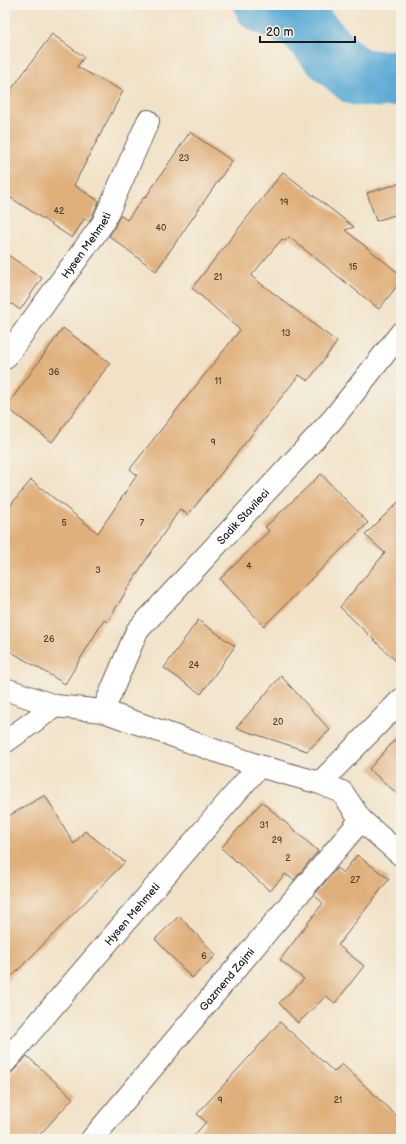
<svg xmlns="http://www.w3.org/2000/svg" width="406" height="1144" font-family="'Balsamiq Sans',sans-serif">
<style>
.lines{fill:none;stroke-linecap:round;stroke-linejoin:round}
.river{stroke:#5babd5;stroke-width:57}
.building{fill:#e0b07c}
.minor-casing{stroke:#676158;stroke-width:24}
.minor{stroke:#fff;stroke-width:22}
.labels{text-anchor:middle;dominant-baseline:central;stroke-width:3.5;stroke-linejoin:round;paint-order:stroke}
.number-label{font-size:9px;fill:#4d4134}
.street-label{font-size:11px;fill:#1c1c1c;stroke:#f7f3e8}
</style>
<rect width="100%" height="100%" fill="#f7f3e8"/>
<filter id="ink" filterUnits="userSpaceOnUse"><feTurbulence type="fractalNoise" baseFrequency=".025" numOctaves="2"/><feDisplacementMap in="SourceGraphic" scale="8" xChannelSelector="R" yChannelSelector="G"/><feConvolveMatrix kernelMatrix="1 2 1 2 8 2 1 2 1" color-interpolation-filters="sRGB"/></filter>
<filter id="wash" filterUnits="userSpaceOnUse"><feTurbulence type="fractalNoise" baseFrequency=".012" numOctaves="4" result="noise"/><feDisplacementMap in="SourceGraphic" scale="16" xChannelSelector="R" yChannelSelector="G"/><feGaussianBlur stdDeviation="0.9" result="paint"/><feColorMatrix in="noise" values="0 0 0 0 0 0 0 0 0 0 0 0 0 0 0 0 0 1.4 0 .05"/><feComposite in="paint" operator="in"/></filter>
<g filter="url(#wash)">
<rect width="100%" height="100%" fill="#f1e2c7"/>
<g class="lines">
<path class="river" d="M 263,5 L 304,24 L 332,56 L 357,77 L 381,79 L 401,77"/>
</g>
<g id="blocks">
<path class="building" d="M 52,34 L 84,57 L 77,67 L 123,91 L 74,185 L 99,201 L 92,217 L 89,221 L 85,218 L 72,238 L 5,194 L 5,98 Z
M 190,132 L 232,161 L 156,271 L 109,236 L 114,228 L 120,215 L 127,220 L 144,197 L 145,198 Z
M 283,172 L 354,227 L 345,230 L 401,275 L 401,281 L 379,309 L 289,237 L 285,241 L 282,239 L 251,276 L 337,342 L 308,381 L 299,375 L 188,515 L 180,509 L 142,566 L 107,622 L 104,620 L 65,684 L 5,648 L 5,512 L 31,480 L 98,533 L 137,475 L 130,469 L 240,330 L 192,288 Z
M 401,183 L 401,213 L 376,221 L 367,193 Z
M 5,253 L 42,278 L 20,310 L 5,299 Z
M 63,328 L 110,363 L 52,442 L 6,407 Z
M 321,474 L 368,523 L 264,626 L 220,579 L 269,531 L 265,527 Z
M 401,499 L 401,666 L 340,607 L 385,553 L 365,535 Z
M 198,620 L 235,646 L 201,694 L 164,668 Z
M 281,676 L 330,730 L 307,751 L 236,728 Z
M 401,733 L 401,797 L 369,769 Z
M 45,795 L 74,844 L 85,831 L 125,862 L 5,983 L 5,818 Z
M 262,802 L 318,851 L 294,880 L 285,874 L 270,891 L 221,848 Z
M 357,855 L 389,879 L 338,945 L 364,966 L 335,1003 L 326,996 L 298,1023 L 279,1003 L 304,979 L 280,960 L 323,903 L 314,895 L 337,868 L 343,873 Z
M 179,916 L 216,955 L 192,978 L 155,939 Z
M 280,1022 L 334,1072 L 342,1064 L 401,1120 L 401,1139 L 191,1139 L 206,1122 L 197,1114 L 250,1056 Z
M 27,1056 L 73,1098 L 36,1139 L 5,1139 L 5,1080 Z"/>
</g>
</g>
<g filter="url(#ink)">
<use href="#blocks" fill-opacity="0" stroke="#676158" stroke-width="1"/>
<g class="lines">
<g class="minor-casing">
<g id="minor">
<path id="s1" d="M 5,358 L 103,223 L 148,121"/>
<path d="M 5,689 L 55,706 L 103,711 L 259,766 L 320,783 L 342,792 L 361,820 L 401,855"/>
<path id="s2" d="M 103,711 L 137,631 L 333,419 L 401,333"/>
<path d="M 5,742 L 55,706"/>
<path d="M 320,783 L 401,700"/>
<path id="s3" d="M 5,1062 L 259,766"/>
<path id="s4" d="M 92,1139 L 361,820"/>
</g>
</g>
<use href="#minor" class="minor"/>
</g>
</g>
<g class="labels">
<g class="number-label">
<text x="184" y="158">23</text>
<text x="284" y="202">19</text>
<text x="59" y="211">42</text>
<text x="161" y="228">40</text>
<text x="353" y="267">15</text>
<text x="218" y="277">21</text>
<text x="286" y="333">13</text>
<text x="54" y="372">36</text>
<text x="218" y="381">11</text>
<text x="213" y="442">9</text>
<text x="64" y="523">5</text>
<text x="142" y="523">7</text>
<text x="249" y="566">4</text>
<text x="98" y="570">3</text>
<text x="49" y="639">26</text>
<text x="194" y="665">24</text>
<text x="278" y="722">20</text>
<text x="264" y="825">31</text>
<text x="277" y="840">29</text>
<text x="288" y="858">2</text>
<text x="355" y="880">27</text>
<text x="204" y="956">6</text>
<text x="220" y="1100">9</text>
<text x="338" y="1100">21</text>
</g>
<g class="street-label">
<text stroke="none"><textPath href="#s1" startOffset="139">Hysen Mehmeti</textPath></text>
<text stroke="none"><textPath href="#s2" startOffset="243">Sadik Stavileci</textPath></text>
<text stroke="none"><textPath href="#s3" startOffset="195">Hysen Mehmeti</textPath></text>
<text stroke="none"><textPath href="#s4" startOffset="209">Gazmend Zajmi</textPath></text>
</g>
</g>
<rect width="406" height="1144" fill="none" stroke="#f7f3e8" stroke-width="20"/>
<path d="M260 36v6h95v-6" fill="none" stroke="#1c1c1c" stroke-width="2"/>
<text x="266" y="36" font-size="12" fill="#1c1c1c" stroke="#f7f3e8" stroke-width="3" paint-order="stroke">20 m</text>
</svg>
